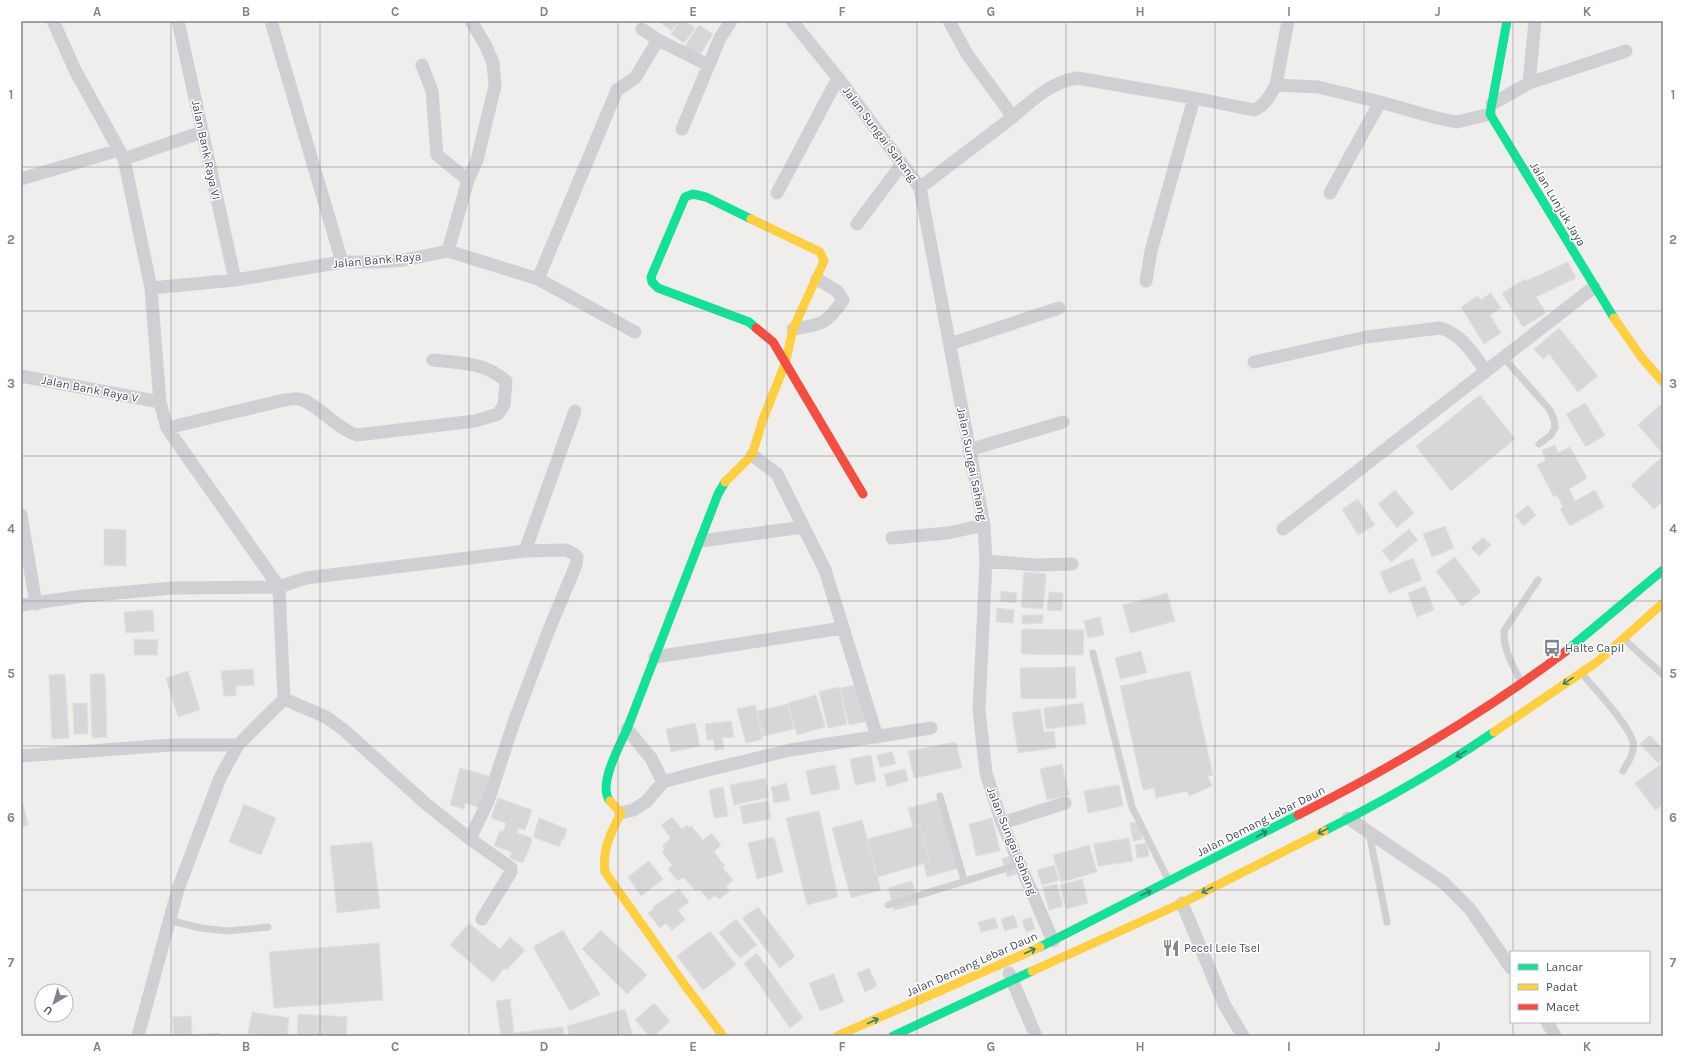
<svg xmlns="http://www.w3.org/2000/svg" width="1684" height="1057" font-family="Karla,sans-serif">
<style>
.building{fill:#d7d7d9;stroke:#e0dfe0}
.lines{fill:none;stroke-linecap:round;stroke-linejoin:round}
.lane{stroke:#ced0d4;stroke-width:7}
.street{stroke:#ced0d4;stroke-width:13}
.fast{stroke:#16e098;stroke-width:9}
.slow{stroke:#ffcf43;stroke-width:9}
.jam{stroke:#f24e42;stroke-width:9}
.oneway{stroke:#348070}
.grid{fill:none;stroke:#80858e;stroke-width:1;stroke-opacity:0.55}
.labels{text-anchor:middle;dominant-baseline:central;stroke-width:3;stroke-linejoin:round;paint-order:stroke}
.street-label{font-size:12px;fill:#444d5b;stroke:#fff}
.poi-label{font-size:12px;fill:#444d5b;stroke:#fff;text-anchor:start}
.neatline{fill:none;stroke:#80858e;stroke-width:1.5}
.grid-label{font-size:13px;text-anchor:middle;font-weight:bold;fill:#80858e}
</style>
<rect width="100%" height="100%" fill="#efeeed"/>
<path class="building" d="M 659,21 L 679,21 L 671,31 Z
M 680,21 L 689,21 L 688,23 L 695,28 L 684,43 L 671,34 Z
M 699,25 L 713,34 L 699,56 L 685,46 Z
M 1568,262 L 1576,278 L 1536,297 L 1546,313 L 1523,327 L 1502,293 L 1525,279 L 1526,281 Z
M 1491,293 L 1501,308 L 1490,315 L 1501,333 L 1484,344 L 1461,307 L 1478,296 L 1480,300 Z
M 1559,328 L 1598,376 L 1578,392 L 1549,354 L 1543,359 L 1534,349 Z
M 1480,395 L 1515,439 L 1451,491 L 1416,446 Z
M 1585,403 L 1605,435 L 1586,447 L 1566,414 Z
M 1660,405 L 1663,408 L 1663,454 L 1638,425 Z
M 1555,445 L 1558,453 L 1570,447 L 1587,478 L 1569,489 L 1575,501 L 1595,490 L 1604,507 L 1570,526 L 1560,509 L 1563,507 L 1557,495 L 1554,497 L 1537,465 L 1546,460 L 1542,450 Z
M 1663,456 L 1663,501 L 1654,509 L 1631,485 Z
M 1395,490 L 1414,513 L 1397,528 L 1378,504 Z
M 1358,499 L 1375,525 L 1358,535 L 1342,509 Z
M 1528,505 L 1536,515 L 1524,526 L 1515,516 Z
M 1445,526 L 1454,548 L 1432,557 L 1423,534 Z
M 104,529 L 126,530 L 126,566 L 104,565 Z
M 1409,529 L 1418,540 L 1391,562 L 1382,551 Z
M 1483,537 L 1491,545 L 1479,556 L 1471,548 Z
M 1455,557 L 1481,592 L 1462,606 L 1436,571 Z
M 1413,558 L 1422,580 L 1389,593 L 1380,572 Z
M 1024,572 L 1046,574 L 1043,609 L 1021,607 Z
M 1425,586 L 1434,610 L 1417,617 L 1408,593 Z
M 1001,591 L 1017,593 L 1016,603 L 1000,601 Z
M 1049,592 L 1063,593 L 1062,611 L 1047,610 Z
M 1167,593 L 1175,621 L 1130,633 L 1123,605 Z
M 997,608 L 1014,610 L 1013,623 L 996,622 Z
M 153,610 L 154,631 L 126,633 L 124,612 Z
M 1022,615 L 1043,615 L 1043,623 L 1022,624 Z
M 1100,617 L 1104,635 L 1088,638 L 1084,621 Z
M 1022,629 L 1084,630 L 1083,655 L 1021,654 Z
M 134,639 L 158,640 L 157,655 L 134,655 Z
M 1141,651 L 1147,673 L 1120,679 L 1115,658 Z
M 1075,667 L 1076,698 L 1021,699 L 1020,668 Z
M 253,669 L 254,685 L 236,686 L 236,696 L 224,696 L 221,671 Z
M 188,671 L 200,710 L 178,717 L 166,678 Z
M 1190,671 L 1213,775 L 1208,776 L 1212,786 L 1189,796 L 1187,791 L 1156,798 L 1154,788 L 1143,790 L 1120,686 Z
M 65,674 L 69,738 L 52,739 L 49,675 Z
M 90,674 L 105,674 L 107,737 L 92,738 Z
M 860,684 L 869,721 L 849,725 L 840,688 Z
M 839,687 L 847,724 L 828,728 L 819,692 Z
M 816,695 L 825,727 L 797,735 L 788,703 Z
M 73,703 L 87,703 L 88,734 L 74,734 Z
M 1083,703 L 1086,724 L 1046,729 L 1044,708 Z
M 788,704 L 794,729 L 763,736 L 757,711 Z
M 755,705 L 763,739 L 746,743 L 737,709 Z
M 1040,709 L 1044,732 L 1054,731 L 1056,748 L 1018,753 L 1012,713 Z
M 731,721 L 734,737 L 722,738 L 724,749 L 715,750 L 713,739 L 707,740 L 705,724 Z
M 695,723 L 700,746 L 671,752 L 666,729 Z
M 1650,735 L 1663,750 L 1663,758 L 1658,763 L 1640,744 Z
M 956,742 L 962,768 L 914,778 L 908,751 Z
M 892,752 L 896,764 L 880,767 L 877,755 Z
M 871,755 L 876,781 L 855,785 L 850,759 Z
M 1663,763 L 1663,805 L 1655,810 L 1635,783 Z
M 1062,764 L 1069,795 L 1047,800 L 1040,769 Z
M 835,765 L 840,789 L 811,795 L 806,771 Z
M 460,768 L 489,776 L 480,808 L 465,803 L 464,809 L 450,805 Z
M 905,769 L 908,781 L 887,787 L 884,774 Z
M 765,778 L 769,797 L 734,805 L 730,785 Z
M 786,783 L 790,800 L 774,803 L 771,787 Z
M 1119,785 L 1123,806 L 1088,813 L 1084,791 Z
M 723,787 L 728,816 L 714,818 L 709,790 Z
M 21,796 L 28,825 L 21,827 Z
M 498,798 L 532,810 L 525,830 L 519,828 L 517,833 L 532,838 L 531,841 L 532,842 L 523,863 L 510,858 L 512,852 L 494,846 L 500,830 L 503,832 L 506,823 L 491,818 Z
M 939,800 L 959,868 L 927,877 L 924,864 L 930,862 L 920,825 L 913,826 L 908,808 Z
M 768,801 L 771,819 L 743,824 L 740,806 Z
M 244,804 L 276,818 L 261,855 L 229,842 Z
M 819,811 L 838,897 L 807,905 L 786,818 Z
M 672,817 L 682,829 L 687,825 L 689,828 L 691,826 L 703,840 L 711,833 L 721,845 L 714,852 L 725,866 L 723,868 L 733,880 L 726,886 L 730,891 L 719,899 L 715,895 L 709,900 L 699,889 L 696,891 L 683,877 L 678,881 L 668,869 L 672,865 L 662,852 L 665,849 L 662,846 L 671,838 L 661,825 Z
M 539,818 L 567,829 L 564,839 L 562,839 L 559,847 L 533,837 Z
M 992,818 L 1000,851 L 976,856 L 969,824 Z
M 862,820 L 881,890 L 851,898 L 832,828 Z
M 1139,822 L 1142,839 L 1133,841 L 1130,823 Z
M 920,825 L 930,862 L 877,877 L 867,839 Z
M 774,837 L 783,872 L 757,879 L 748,843 Z
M 1129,838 L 1133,861 L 1098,866 L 1094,844 Z
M 372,842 L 380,908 L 337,913 L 330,846 Z
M 1147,843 L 1149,856 L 1137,858 L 1135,845 Z
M 1089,845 L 1097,872 L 1061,882 L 1053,855 Z
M 1010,856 L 1016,874 L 1007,877 L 1002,859 Z
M 649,861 L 663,879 L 641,896 L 628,877 Z
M 1054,865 L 1059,880 L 1042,885 L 1037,870 Z
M 1082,879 L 1088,903 L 1066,909 L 1060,885 Z
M 912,881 L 919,904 L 894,910 L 888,888 Z
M 1057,884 L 1063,906 L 1049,910 L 1043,887 Z
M 679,889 L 689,902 L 678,910 L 685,920 L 672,930 L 666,923 L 660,928 L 648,913 L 654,908 L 653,907 Z
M 758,907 L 795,956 L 780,968 L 742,918 Z
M 1014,915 L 1018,927 L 1005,931 L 1001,919 Z
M 1031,917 L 1035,929 L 1026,932 L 1022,920 Z
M 995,918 L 998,928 L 981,932 L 978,922 Z
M 736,919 L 757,945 L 740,958 L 719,933 Z
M 469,923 L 500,949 L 510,937 L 525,950 L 507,970 L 504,968 L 493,982 L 450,945 Z
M 563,930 L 600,994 L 570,1011 L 533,947 Z
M 601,930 L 647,975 L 627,994 L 582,949 Z
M 710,931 L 736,965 L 703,990 L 677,956 Z
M 379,943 L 383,1000 L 274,1008 L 269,952 Z
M 757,953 L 803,1018 L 790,1028 L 744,963 Z
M 869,968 L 877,986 L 865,992 L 857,973 Z
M 834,974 L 844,1002 L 820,1011 L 809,983 Z
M 510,999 L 514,1033 L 563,1027 L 564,1036 L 501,1036 L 496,1001 Z
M 654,1003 L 670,1021 L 654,1036 L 649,1036 L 635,1020 Z
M 625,1009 L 633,1036 L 569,1036 L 567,1026 Z
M 252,1012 L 289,1018 L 287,1036 L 264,1036 L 248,1033 Z
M 298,1014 L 347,1017 L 346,1036 L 297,1036 Z
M 191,1016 L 192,1035 L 220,1033 L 220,1036 L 174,1036 L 172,1017 Z"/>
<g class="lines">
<path class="lane" d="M 1503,357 L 1550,410 L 1554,419 L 1555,428 L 1551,435 L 1539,444
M 1625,640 L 1663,675
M 1093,653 L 1132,807 L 1168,879
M 1583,675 C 1595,689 1629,725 1633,742 C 1635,753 1628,762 1623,771
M 1521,682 C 1513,665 1503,650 1504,631 L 1538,580
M 940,796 L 964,880
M 1369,833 L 1387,922
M 888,905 L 1020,864
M 169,920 L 200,928 L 228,931 L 268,927"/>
<path class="street" d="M 53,21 L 75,70 L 124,159 L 151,288 L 160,402 L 167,428 L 279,587 L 284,699 L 238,745 L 220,778 L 178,889 L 138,1036
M 178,21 L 235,280
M 271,21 L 342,262
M 792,21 L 838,78 L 920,188 L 984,525 L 986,561 L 979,710 L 986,773 L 1002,823 L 1053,941
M 949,21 L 967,54 L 1013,117
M 642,29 L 658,40 L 708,65
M 422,65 L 432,91 L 437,155 L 468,180
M 1529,83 L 1535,21
M 1276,85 L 1288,21
M 1492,104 L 1529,83 L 1626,51
M 682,129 L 720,38 L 731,21
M 124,159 L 202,132
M 21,179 L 119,150
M 920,188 C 948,166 976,145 1005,123 C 1028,105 1047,83 1077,78 L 1194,98 L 1254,110 C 1266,105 1270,95 1276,85 L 1318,87 L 1380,102 L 1437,118 L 1457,122 L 1490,114
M 777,193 L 838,78
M 1330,193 L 1380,102
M 857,224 L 902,164
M 448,251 L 468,180 L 477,160 L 495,86 L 493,63 L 486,46 L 471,21
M 538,279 L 617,90 L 635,78 L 658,40
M 1146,281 L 1151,251 L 1194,98
M 151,288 L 235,280 L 342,262 L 380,262 L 404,260 L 448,251 L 538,279 L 635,332
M 793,329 C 822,324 826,325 843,300 L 837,291 L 817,279
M 950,344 L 1059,308
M 1254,362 L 1366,337 L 1440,328 C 1462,334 1473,354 1486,371
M 21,376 L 160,402
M 167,428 L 280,401 C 286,400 293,398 299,399 C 316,402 336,429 357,435 L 475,421 L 498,414 L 504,405 L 506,381 C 484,362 461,363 433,360
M 969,450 L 1063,422
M 752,455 L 777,474 L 825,570 L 877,737
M 21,515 L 36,604
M 1283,529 L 1594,287
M 892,538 L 948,533 L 984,525
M 701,541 L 803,527
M 525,551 L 575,411
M 986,561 L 1036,565 L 1072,564
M 21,605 L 83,596 L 173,588 L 279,587 L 306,578 L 525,551 L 566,550 L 574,554 L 577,557 L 576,565 L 548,632 L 514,722 L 488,801 L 470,839
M 655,657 L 843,628
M 284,699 L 326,717 L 344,730 L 425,803 L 470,839 L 511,868 L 511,872 L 482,919
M 627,729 L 651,758 L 663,782
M 21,756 L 171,745 L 238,745
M 621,813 L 633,810 L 646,802 L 663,782 L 692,774 L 790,750 L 931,728
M 1348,818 L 1444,883 L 1470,909 L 1511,968
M 1002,823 L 1065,803
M 1182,903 L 1224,1004 L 1243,1036
M 1009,973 L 1036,1036
M 1547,1022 L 1555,1036"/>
<path class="fast" d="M 1507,21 L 1490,114 L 1614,318
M 751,219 L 706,197 L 693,194 L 685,197 L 651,277 L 652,282 L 658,288 L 749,322 L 756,328
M 1565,652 L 1663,570
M 610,801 C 597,786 620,745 627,729 L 718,494 L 725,482
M 1324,831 C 1382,802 1440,769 1494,732
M 1040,947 L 1298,815
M 893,1036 L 1032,971"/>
<path class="slow" d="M 1614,318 L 1642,358 L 1663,382
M 725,482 L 752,455 L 763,419 L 785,364 L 793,329 L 824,261 L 820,252 L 751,219
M 1494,732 L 1597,662 L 1663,603
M 610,801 L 621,813 C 611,832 602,850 605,872 L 684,984 L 723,1036
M 1032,971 L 1182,903 L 1324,831
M 837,1036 L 1040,947"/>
<path class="jam" d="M 756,328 L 773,342 L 863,494
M 1298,815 C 1391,768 1482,714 1565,652"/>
</g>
<defs><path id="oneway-shaft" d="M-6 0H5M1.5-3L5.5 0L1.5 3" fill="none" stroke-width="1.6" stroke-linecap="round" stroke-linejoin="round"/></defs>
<g class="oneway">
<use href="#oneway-shaft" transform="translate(1568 681) rotate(146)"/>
<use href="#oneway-shaft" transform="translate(1461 754) rotate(150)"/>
<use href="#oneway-shaft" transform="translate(1323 831) rotate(153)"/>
<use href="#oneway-shaft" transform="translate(1262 834) rotate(-27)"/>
<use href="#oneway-shaft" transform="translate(1207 890) rotate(153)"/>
<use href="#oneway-shaft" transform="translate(1146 893) rotate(-27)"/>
<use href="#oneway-shaft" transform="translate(1030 951) rotate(-24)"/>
<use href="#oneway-shaft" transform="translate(873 1021) rotate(-24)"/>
</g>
<path class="grid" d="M 171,21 L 171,1036M 320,21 L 320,1036M 469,21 L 469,1036M 618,21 L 618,1036M 767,21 L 767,1036M 917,21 L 917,1036M 1066,21 L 1066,1036M 1215,21 L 1215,1036M 1364,21 L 1364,1036M 1513,21 L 1513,952M 21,167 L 1663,167M 21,311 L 1663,311M 21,456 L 1663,456M 21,601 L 1663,601M 21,746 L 1663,746M 21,890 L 1663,890M 1513,1022 L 1513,1036"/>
<defs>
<g id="bus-bare" transform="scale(1.38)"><path d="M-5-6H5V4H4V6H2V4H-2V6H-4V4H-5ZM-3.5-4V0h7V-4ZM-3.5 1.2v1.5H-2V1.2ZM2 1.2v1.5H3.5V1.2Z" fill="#80858e" stroke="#fff" stroke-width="2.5" paint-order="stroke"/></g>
<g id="restaurant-bare" transform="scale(1.38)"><path d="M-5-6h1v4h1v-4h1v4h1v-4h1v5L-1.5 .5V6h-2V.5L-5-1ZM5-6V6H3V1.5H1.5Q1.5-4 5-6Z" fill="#80858e" stroke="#fff" stroke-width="2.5" paint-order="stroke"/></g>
</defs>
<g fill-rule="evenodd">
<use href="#bus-bare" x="1552" y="648"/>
<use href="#restaurant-bare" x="1171" y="948"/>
</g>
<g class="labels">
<g class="street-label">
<text transform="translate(880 134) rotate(53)">Jalan Sungai Sahang</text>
<text transform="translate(206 150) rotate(78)">Jalan Bank Raya VI</text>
<text transform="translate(1558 204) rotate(59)">Jalan Lunjuk Jaya</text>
<text transform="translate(377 260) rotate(-5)">Jalan Bank Raya</text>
<text transform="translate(90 389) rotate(11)">Jalan Bank Raya V</text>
<text transform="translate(972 464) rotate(79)">Jalan Sungai Sahang</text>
<text transform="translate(1261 821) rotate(-27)">Jalan Demang Lebar Daun</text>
<text transform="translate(1012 841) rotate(68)">Jalan Sungai Sahang</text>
<text transform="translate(972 964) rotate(-24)">Jalan Demang Lebar Daun</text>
</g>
<g class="poi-label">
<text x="1565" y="648">Halte Capil</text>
<text x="1184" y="948">Pecel Lele Tsel</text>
</g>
</g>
<rect width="1684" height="1057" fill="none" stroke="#ffffff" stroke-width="44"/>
<rect x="1510" y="951" width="140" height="72" fill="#ffffff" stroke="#b4b8bd"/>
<rect x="1518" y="964" width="20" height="6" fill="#16e098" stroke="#b4b8bd"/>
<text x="1546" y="971" font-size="12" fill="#444d5b">Lancar</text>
<rect x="1518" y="984" width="20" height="6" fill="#ffcf43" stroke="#b4b8bd"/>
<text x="1546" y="991" font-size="12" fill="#444d5b">Padat</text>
<rect x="1518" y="1004" width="20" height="6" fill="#f24e42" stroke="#b4b8bd"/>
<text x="1546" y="1011" font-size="12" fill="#444d5b">Macet</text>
<g transform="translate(54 1003) rotate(218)"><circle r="19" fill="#ffffff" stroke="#b4b8bd"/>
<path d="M0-3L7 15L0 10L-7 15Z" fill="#80858e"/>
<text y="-6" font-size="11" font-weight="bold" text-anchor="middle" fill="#444d5b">U</text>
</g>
<rect x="22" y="22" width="1640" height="1013" class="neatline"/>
<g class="grid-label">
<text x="97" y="16">A</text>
<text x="246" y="16">B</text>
<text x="395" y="16">C</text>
<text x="544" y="16">D</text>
<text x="693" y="16">E</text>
<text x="842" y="16">F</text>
<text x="991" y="16">G</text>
<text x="1140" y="16">H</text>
<text x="1289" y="16">I</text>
<text x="1438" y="16">J</text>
<text x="1587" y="16">K</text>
<text x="11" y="99">1</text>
<text x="1673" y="99">1</text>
<text x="11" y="244">2</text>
<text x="1673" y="244">2</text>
<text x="11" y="388">3</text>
<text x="1673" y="388">3</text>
<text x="11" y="533">4</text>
<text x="1673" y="533">4</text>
<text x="11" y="678">5</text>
<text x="1673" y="678">5</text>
<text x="11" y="822">6</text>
<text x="1673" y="822">6</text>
<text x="11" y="967">7</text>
<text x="1673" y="967">7</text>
<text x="97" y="1051">A</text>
<text x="246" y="1051">B</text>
<text x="395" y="1051">C</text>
<text x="544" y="1051">D</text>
<text x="693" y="1051">E</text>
<text x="842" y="1051">F</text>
<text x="991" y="1051">G</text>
<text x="1140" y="1051">H</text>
<text x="1289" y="1051">I</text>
<text x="1438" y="1051">J</text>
<text x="1587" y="1051">K</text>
</g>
</svg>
